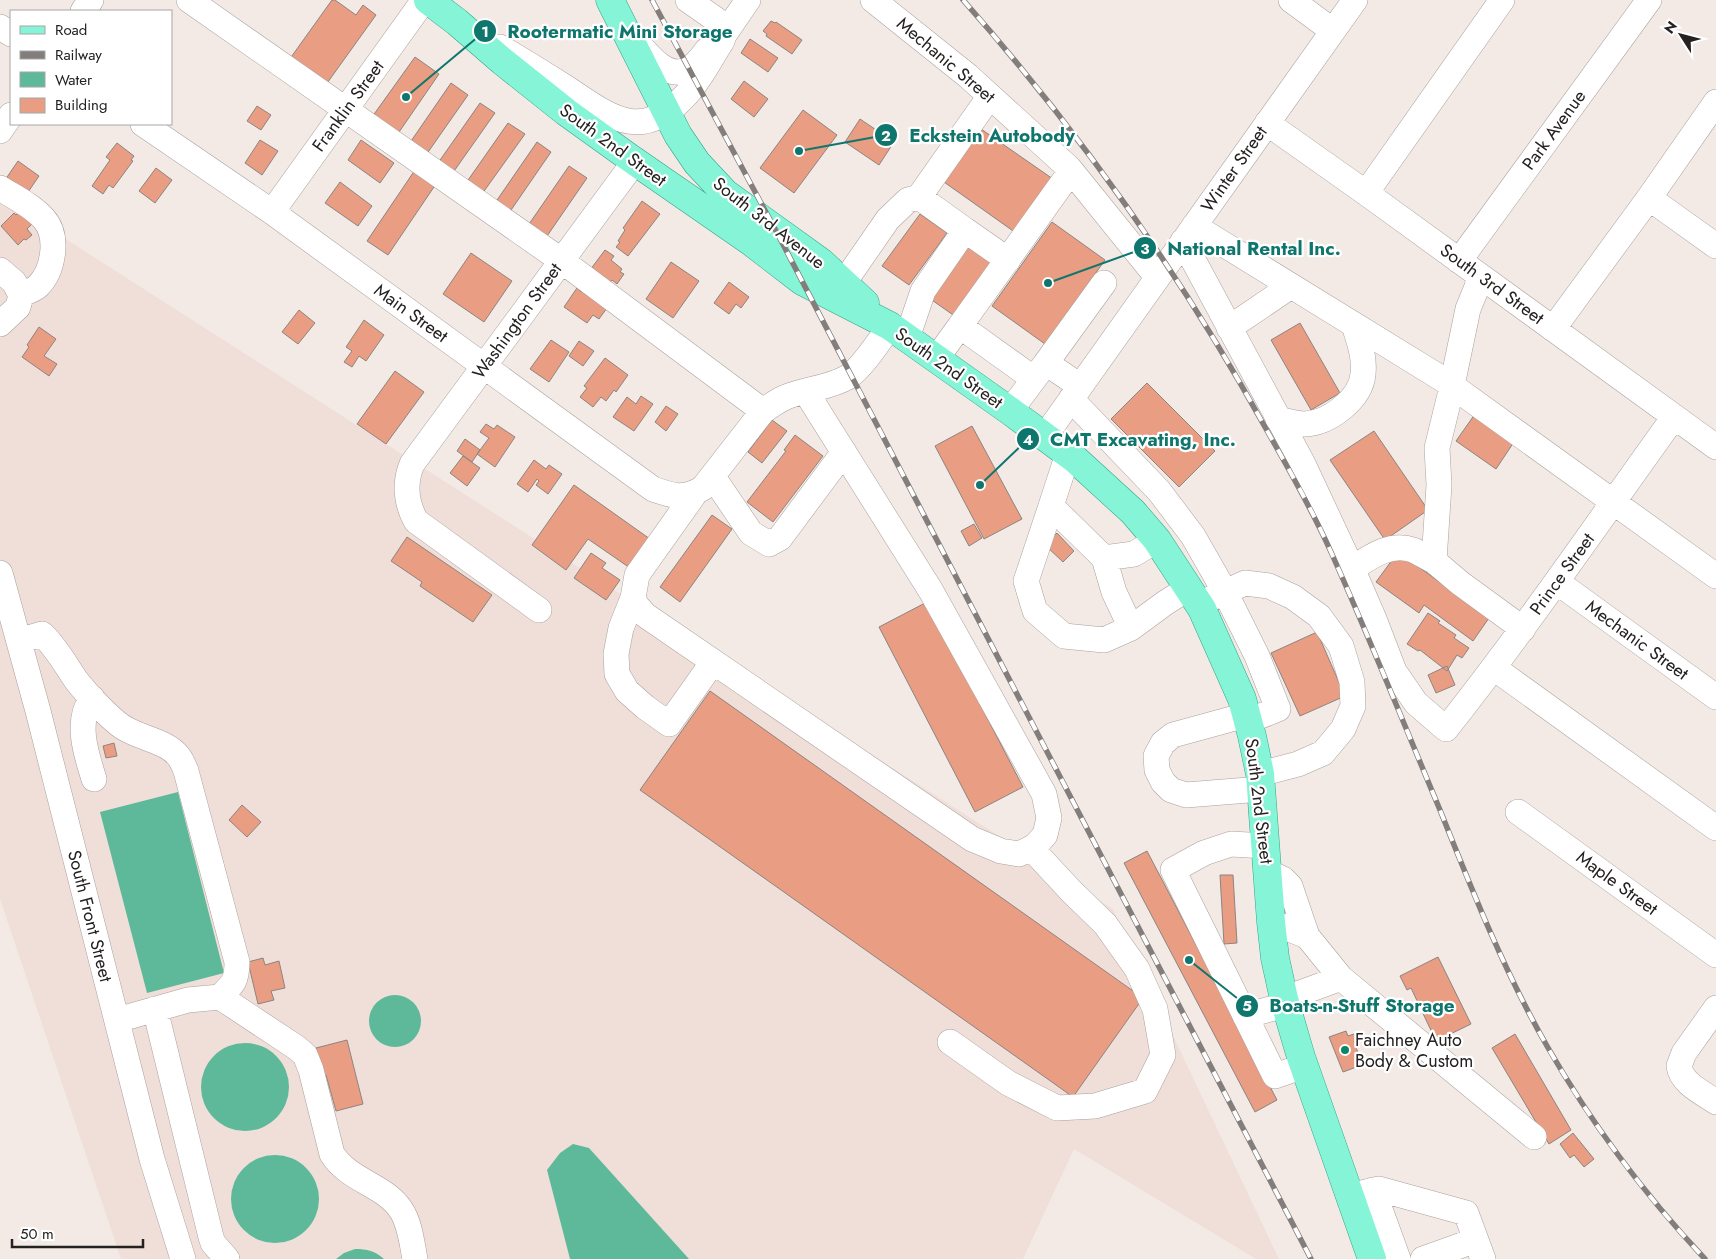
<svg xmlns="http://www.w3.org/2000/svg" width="1716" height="1259" font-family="Jost,sans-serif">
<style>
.built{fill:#f0ded8}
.water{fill:#5eb99b}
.building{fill:#e99d82;stroke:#8c8481}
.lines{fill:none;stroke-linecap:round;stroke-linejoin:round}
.minor-casing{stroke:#aaa19e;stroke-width:26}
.major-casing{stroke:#2fa685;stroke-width:29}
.minor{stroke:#fff;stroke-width:25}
.major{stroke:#86f4d6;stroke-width:28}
.rail-casing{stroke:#837d7b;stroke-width:5.5}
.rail{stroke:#fff;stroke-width:4;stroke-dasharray:11;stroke-linecap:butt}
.poi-dot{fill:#098667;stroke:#fff;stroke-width:2}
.labels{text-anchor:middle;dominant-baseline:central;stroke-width:4.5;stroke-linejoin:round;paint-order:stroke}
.street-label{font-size:18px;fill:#242120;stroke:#fff}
.poi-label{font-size:18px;fill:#242120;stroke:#fff;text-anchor:start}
.leader{fill:none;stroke:#0f766e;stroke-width:2}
.callout-dot{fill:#0f766e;stroke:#fff;stroke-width:2}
.mark-label{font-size:15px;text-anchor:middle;font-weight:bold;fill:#fff}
.callout-label{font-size:19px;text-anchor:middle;font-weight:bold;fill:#0f766e;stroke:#fff;stroke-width:4.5;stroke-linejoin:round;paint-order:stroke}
</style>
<rect width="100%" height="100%" fill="#f3eae6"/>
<path class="built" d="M 0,197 L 1113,909 L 1279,1259 L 1256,1259 L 1074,1149 L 1023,1259 L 121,1259 L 0,899 Z"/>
<path class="water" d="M 178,792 L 224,973 L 147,993 L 100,812 Z
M369 1021a26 26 0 1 1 52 0a26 26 0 1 1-52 0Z
M201 1087a44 44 0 1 1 88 0a44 44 0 1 1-88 0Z
M 573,1144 L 589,1148 L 689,1259 L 570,1259 L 547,1170 L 560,1153 Z
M231 1199a44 44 0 1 1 88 0a44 44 0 1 1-88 0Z
M 355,1249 C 367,1249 375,1251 384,1259 L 336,1259 L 344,1253 Z"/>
<path class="building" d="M 332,0 L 335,0 L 356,15 L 363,5 L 376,15 L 325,86 L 289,60 Z
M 771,21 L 775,23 L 776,22 L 802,40 L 792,54 L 766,36 L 767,34 L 763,31 Z
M 750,39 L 778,58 L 768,72 L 741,53 Z
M 415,57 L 439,74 L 397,135 L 372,117 Z
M 744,81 L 768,99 L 754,117 L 731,99 Z
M 451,83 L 468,95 L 426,155 L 409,144 Z
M 480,103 L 495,113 L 452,174 L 438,163 Z
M 257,106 L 271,115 L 261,130 L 247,121 Z
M 803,110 L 837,135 L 794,193 L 760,168 Z
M 860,119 L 894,142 L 879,165 L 845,142 Z
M 508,123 L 525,134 L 482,194 L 466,183 Z
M 981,129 L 1053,179 L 1016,233 L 944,182 Z
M 260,140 L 278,151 L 262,175 L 245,163 Z
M 361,140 L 394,163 L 380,183 L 348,160 Z
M 537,142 L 551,152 L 509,213 L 495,203 Z
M 117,143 L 134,156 L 131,160 L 133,161 L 113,188 L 109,185 L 103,194 L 92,186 L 110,160 L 106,157 Z
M 18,161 L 39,176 L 26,195 L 5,180 Z
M 569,166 L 587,178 L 545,239 L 527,227 Z
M 417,167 L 438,181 L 388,255 L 367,241 Z
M 156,168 L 172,180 L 155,203 L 139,191 Z
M 340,182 L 372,206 L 358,226 L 325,203 Z
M 642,201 L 660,214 L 628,256 L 616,247 L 620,242 L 618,241 L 625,230 L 623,228 Z
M 22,209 L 34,222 L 27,229 L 32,235 L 26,240 L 24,239 L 18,245 L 1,226 L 14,213 L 16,215 Z
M 920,214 L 947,233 L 909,285 L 882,266 Z
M 1052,222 L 1105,260 L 1045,344 L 992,306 Z
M 966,245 L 993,264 L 956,317 L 929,298 Z
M 605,250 L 614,256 L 611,260 L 622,269 L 620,272 L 624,274 L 617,284 L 612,280 L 609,284 L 590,270 Z
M 471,253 L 512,281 L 484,322 L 443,294 Z
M 671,262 L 699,281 L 673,318 L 646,299 Z
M 729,282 L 749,297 L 741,308 L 736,304 L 729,314 L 714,303 Z
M 587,285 L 607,308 L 599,319 L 593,315 L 587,323 L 564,307 L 577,288 L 581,292 Z
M 299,310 L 315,323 L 298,344 L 282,332 Z
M 364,320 L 384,335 L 366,361 L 359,356 L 352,367 L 344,362 L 352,351 L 346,347 Z
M 1300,323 L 1340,393 L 1311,410 L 1271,340 Z
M 39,327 L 56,339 L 44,356 L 57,364 L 49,376 L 22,357 L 29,347 L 27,345 Z
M 551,340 L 569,352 L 549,382 L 530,369 Z
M 579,341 L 594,351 L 583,366 L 569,356 Z
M 605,358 L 628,375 L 616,392 L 614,390 L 606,401 L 601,397 L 593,407 L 580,397 L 587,388 L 584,386 Z
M 395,371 L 424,392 L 386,444 L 357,424 Z
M 1147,383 L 1215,451 L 1179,487 L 1111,419 Z
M 641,396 L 653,404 L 634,431 L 613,417 L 627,397 L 636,404 Z
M 666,406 L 678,414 L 666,431 L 655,422 Z
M 1475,414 L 1514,442 L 1496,469 L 1456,441 Z
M 772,420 L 787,431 L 762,463 L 748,452 Z
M 486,424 L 494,429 L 497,425 L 515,437 L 495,467 L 477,454 L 489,438 L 480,432 Z
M 972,426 L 1022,519 L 984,539 L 935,446 Z
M 1374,431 L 1428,510 L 1385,540 L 1330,460 Z
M 795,435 L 823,456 L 773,522 L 747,502 L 786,451 L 784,450 Z
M 465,439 L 480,450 L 472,462 L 457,451 Z
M 463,456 L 480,468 L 467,486 L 450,473 Z
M 534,460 L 546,469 L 549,465 L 562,474 L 548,494 L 536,485 L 539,481 L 537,479 L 528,492 L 517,484 Z
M 574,485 L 650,539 L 630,568 L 588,539 L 566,570 L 532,545 Z
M 712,515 L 732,529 L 680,602 L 660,587 Z
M 974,524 L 982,538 L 969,546 L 961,531 Z
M 1057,533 L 1074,551 L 1063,562 L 1045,545 Z
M 407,537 L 492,595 L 473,622 L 420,586 L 422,582 L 391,561 Z
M 1398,552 L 1489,618 L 1473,641 L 1424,605 L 1419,613 L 1376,582 Z
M 591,553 L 606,563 L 602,568 L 620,580 L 606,600 L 574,578 Z
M 927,602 L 1023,787 L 975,812 L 879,627 Z
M 1428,613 L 1440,621 L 1438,623 L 1456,635 L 1454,638 L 1469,648 L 1462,658 L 1457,655 L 1447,671 L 1420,650 L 1418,651 L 1407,644 Z
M 1317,632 L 1345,696 L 1300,716 L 1271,653 Z
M 1447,666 L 1455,685 L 1436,693 L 1428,675 Z
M 710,691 L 1143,998 L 1073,1097 L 640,790 Z
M 114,743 L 117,756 L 106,758 L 103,746 Z
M 242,805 L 261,822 L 247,837 L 229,820 Z
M 1147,851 L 1277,1100 L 1255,1112 L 1124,863 Z
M 1220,875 L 1233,875 L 1237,943 L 1224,944 Z
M 1438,957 L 1471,1024 L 1436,1041 L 1411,988 L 1407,990 L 1400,976 Z
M 263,958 L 265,965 L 279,961 L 285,988 L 271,991 L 274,1000 L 258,1004 L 248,962 Z
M 1346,1031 L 1348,1036 L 1354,1034 L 1356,1040 L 1354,1041 L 1362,1065 L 1343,1072 L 1329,1037 Z
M 1515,1034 L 1571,1130 L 1549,1144 L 1492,1048 Z
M 347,1040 L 363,1104 L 336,1111 L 326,1075 L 323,1076 L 316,1048 Z
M 1573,1133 L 1594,1159 L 1584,1167 L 1574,1155 L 1570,1158 L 1560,1144 Z"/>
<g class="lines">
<g class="minor-casing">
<path id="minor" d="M 189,0 L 562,261 L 763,411
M 688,0 L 728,28
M 873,0 L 968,76 L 1069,168 L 1157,277
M 1291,0 L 1333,31
M 83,11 L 91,0
M 0,27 L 11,34
M 634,38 C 645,51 667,82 688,69 C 696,65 702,57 707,50
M 500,47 C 522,60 543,73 565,87 C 608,115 639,144 684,97 C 700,81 710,59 722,41 L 724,35 L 748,0
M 1267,123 L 1366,193 L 1716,447
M 143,124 L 272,212 L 653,489 C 673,496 684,500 703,488 L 763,411 C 770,406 777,401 786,397 C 806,389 829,388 848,377 C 862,368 880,340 890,326
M 0,131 L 11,115
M 0,188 C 14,197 33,206 44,219 C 59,236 54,270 38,286 C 34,290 26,292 21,295
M 1366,193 L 1502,0
M 919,197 L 990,96
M 1649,198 L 1716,246
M 272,212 L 424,0
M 1194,226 L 1444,380 L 1716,576
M 1183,241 L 1303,464 L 1354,573 L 1374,619 L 1394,671 L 1416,703 L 1446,729 C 1526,628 1599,521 1674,417
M 1459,261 L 1649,0
M 0,270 L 14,282 L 21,295 L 18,307 L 0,324
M 1481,277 L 1468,309 L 1450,395 L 1437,448 L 1439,485 L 1434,561 L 1460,583 L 1523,629
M 834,297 L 888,219 L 908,200 L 919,197 L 965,230
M 960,326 L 1071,171
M 1229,328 L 1291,286
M 1553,329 L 1649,198 L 1716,102
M 907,338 L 923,291 L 965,230 L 1008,260
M 936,359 L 960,326 L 1034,379 L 1046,363 L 1080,386
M 1046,363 L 1104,283
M 1071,399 L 1159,491 L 1193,536 L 1225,592 L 1257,656 L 1278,709 L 1248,721
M 1010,411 L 1034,379
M 1278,419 C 1287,421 1296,424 1305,424 C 1329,423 1361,399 1363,374 C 1365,357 1359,341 1354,325
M 1045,436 L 1355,0
M 1068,454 L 1051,506 L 1104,558 L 1134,554 L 1157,540
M 713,477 L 751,533 L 769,544 L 780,538 L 844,452
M 696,492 L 637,575 L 633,598 L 621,628 L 616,654 L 617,674 L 627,691 L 645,707 L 669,724 L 713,662
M 1051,506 L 1026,581 L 1035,611 L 1064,636 L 1104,640 L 1131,628 L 1165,603 L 1189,588
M 1104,558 L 1114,592 L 1131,628
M 1352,569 C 1370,557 1390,542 1413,550 C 1420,553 1427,558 1434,561
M 0,573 L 38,711 L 152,1159 L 183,1259
M 1557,582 L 1716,697
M 633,598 L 637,606 L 645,615 L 972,839 L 1001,851 L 1019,854 L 1034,847 L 1045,835 L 1049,818 L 1044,794 L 931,591 L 806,392
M 1210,599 L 1245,583 L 1269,586 L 1293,597 L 1319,616 L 1341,646 L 1352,682 L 1353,706 L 1343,729 L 1323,753 L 1298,764 L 1260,774
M 539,610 L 416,521 C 406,503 404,483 412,464 L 635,161
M 19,641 L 42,634 C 56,647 65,664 76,680 C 85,692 104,712 116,722 C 133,738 166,739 179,757 C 182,761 184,766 186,771 L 237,962 C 237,981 233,984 220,997
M 1494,668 L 1716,828
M 92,698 C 75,721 86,754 94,779
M 1246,715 L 1173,735 L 1163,743 L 1156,756 L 1157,770 L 1163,782 L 1171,790 L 1186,795 L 1261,789
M 1518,812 L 1716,955
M 1266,846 L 1231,844 L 1204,853 L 1173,870 L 1275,1076 L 1304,1066
M 1268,872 L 1283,879 L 1290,886 L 1307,936
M 1271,922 L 1307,936 L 1341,978
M 1284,999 L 1341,978 L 1534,1137
M 1716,1008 L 1684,1053 L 1679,1066 C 1681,1083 1703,1093 1716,1102
M 155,1009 L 211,1237 L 213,1243 L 227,1259
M 1245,1016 L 1285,1005
M 117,1020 L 188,1000 L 220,997 L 297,1048 L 305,1055 L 311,1070 L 332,1154 C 349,1181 385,1185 401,1210 C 410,1223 412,1244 415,1259
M 950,1042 L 1008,1083 L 1057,1108 L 1095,1106 L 1145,1091 L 1163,1055 L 1155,1009 L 1137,969 L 1105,924 L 1072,892 L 1031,848
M 1373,1190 L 1398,1259
M 1349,1196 L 1379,1189 L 1466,1213 L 1483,1259
M 1423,1259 L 1476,1240"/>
</g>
<g class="major-casing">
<path id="major" d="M 428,0 L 457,22 L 502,61 L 566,112 L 630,158 L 750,241 L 802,281 L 890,326 L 1010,411 L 1075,459 L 1133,512 L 1157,540 L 1202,609 L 1242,699 L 1252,736 L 1260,774 L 1271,922 L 1275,958 L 1284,999 L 1301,1057 L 1372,1259
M 610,0 L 678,135 L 697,163 L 725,193 L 821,262 L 865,303"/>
</g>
<use href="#minor" class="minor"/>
<use href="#major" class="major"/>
<g class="rail-casing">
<path id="rail" d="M 652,0 L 775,229 L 1311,1259
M 963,0 C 1079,131 1181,275 1265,427 C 1288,468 1312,509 1331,552 C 1369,637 1404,724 1440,810 C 1472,890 1504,971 1547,1046 C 1591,1123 1644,1194 1705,1259"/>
</g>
<use href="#rail" class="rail"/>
</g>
<circle class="poi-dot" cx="1345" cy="1050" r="5"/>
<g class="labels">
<g class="street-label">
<text transform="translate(946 60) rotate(40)">Mechanic Street</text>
<text transform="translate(348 106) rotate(-54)">Franklin Street</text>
<text transform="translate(1554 130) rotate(-54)">Park Avenue</text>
<text transform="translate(613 145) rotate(36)">South 2nd Street</text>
<text transform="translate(1234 169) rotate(-55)">Winter Street</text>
<text transform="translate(769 223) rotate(38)">South 3rd Avenue</text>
<text transform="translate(1492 284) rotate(36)">South 3rd Street</text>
<text transform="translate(411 313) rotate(36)">Main Street</text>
<text transform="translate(517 321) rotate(-54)">Washington Street</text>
<text transform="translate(949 368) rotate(35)">South 2nd Street</text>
<text transform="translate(1562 574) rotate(-54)">Prince Street</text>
<text transform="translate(1637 640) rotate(36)">Mechanic Street</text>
<text transform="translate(1259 801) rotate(83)">South 2nd Street</text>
<text transform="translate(1617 883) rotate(36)">Maple Street</text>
<text transform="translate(90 916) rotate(76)">South Front Street</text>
</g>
<g class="poi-label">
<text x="1355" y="1040">Faichney Auto<tspan x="1355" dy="21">Body &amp; Custom</tspan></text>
</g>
</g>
<path class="leader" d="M406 97L485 31M799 151L886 135M1048 283L1145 248M980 485L1028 439M1189 960L1247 1006"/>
<g class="callout-dot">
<circle cx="406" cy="97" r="5"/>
<circle cx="799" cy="151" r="5"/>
<circle cx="1048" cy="283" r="5"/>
<circle cx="980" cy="485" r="5"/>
<circle cx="1189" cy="960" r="5"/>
<circle cx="485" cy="31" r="12"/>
<circle cx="886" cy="135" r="12"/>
<circle cx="1145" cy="248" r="12"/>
<circle cx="1028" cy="439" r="12"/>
<circle cx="1247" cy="1006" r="12"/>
</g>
<g class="mark-label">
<text x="485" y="37">1</text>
<text x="886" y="141">2</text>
<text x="1145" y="254">3</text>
<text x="1028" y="445">4</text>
<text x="1247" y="1011">5</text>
</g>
<g class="callout-label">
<text x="620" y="38">Rootermatic Mini Storage</text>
<text x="992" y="142">Eckstein Autobody</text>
<text x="1254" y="255">National Rental Inc.</text>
<text x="1143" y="446">CMT Excavating, Inc.</text>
<text x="1362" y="1012">Boats-n-Stuff Storage</text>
</g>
<rect x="10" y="10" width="162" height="115" fill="#ffffff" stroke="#a7a6a6"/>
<rect x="20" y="26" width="25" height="8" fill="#86f4d6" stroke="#a7a6a6"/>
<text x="55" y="35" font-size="15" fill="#242120">Road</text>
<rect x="20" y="51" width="25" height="8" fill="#837d7b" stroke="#a7a6a6"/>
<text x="55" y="60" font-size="15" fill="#242120">Railway</text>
<rect x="20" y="72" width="25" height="15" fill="#5eb99b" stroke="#a7a6a6"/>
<text x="55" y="85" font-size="15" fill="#242120">Water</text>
<rect x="20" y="98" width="25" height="15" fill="#e99d82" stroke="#a7a6a6"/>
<text x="55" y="110" font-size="15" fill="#242120">Building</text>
<g transform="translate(1681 35) rotate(306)" stroke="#ffffff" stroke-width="4" paint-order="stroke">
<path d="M0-4L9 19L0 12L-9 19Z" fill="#242120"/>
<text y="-8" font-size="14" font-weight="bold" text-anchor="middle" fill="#242120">N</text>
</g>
<path d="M12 1239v8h131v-8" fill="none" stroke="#242120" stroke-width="2.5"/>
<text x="20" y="1239" font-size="15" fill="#242120" stroke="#ffffff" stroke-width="4" paint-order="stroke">50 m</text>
</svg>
